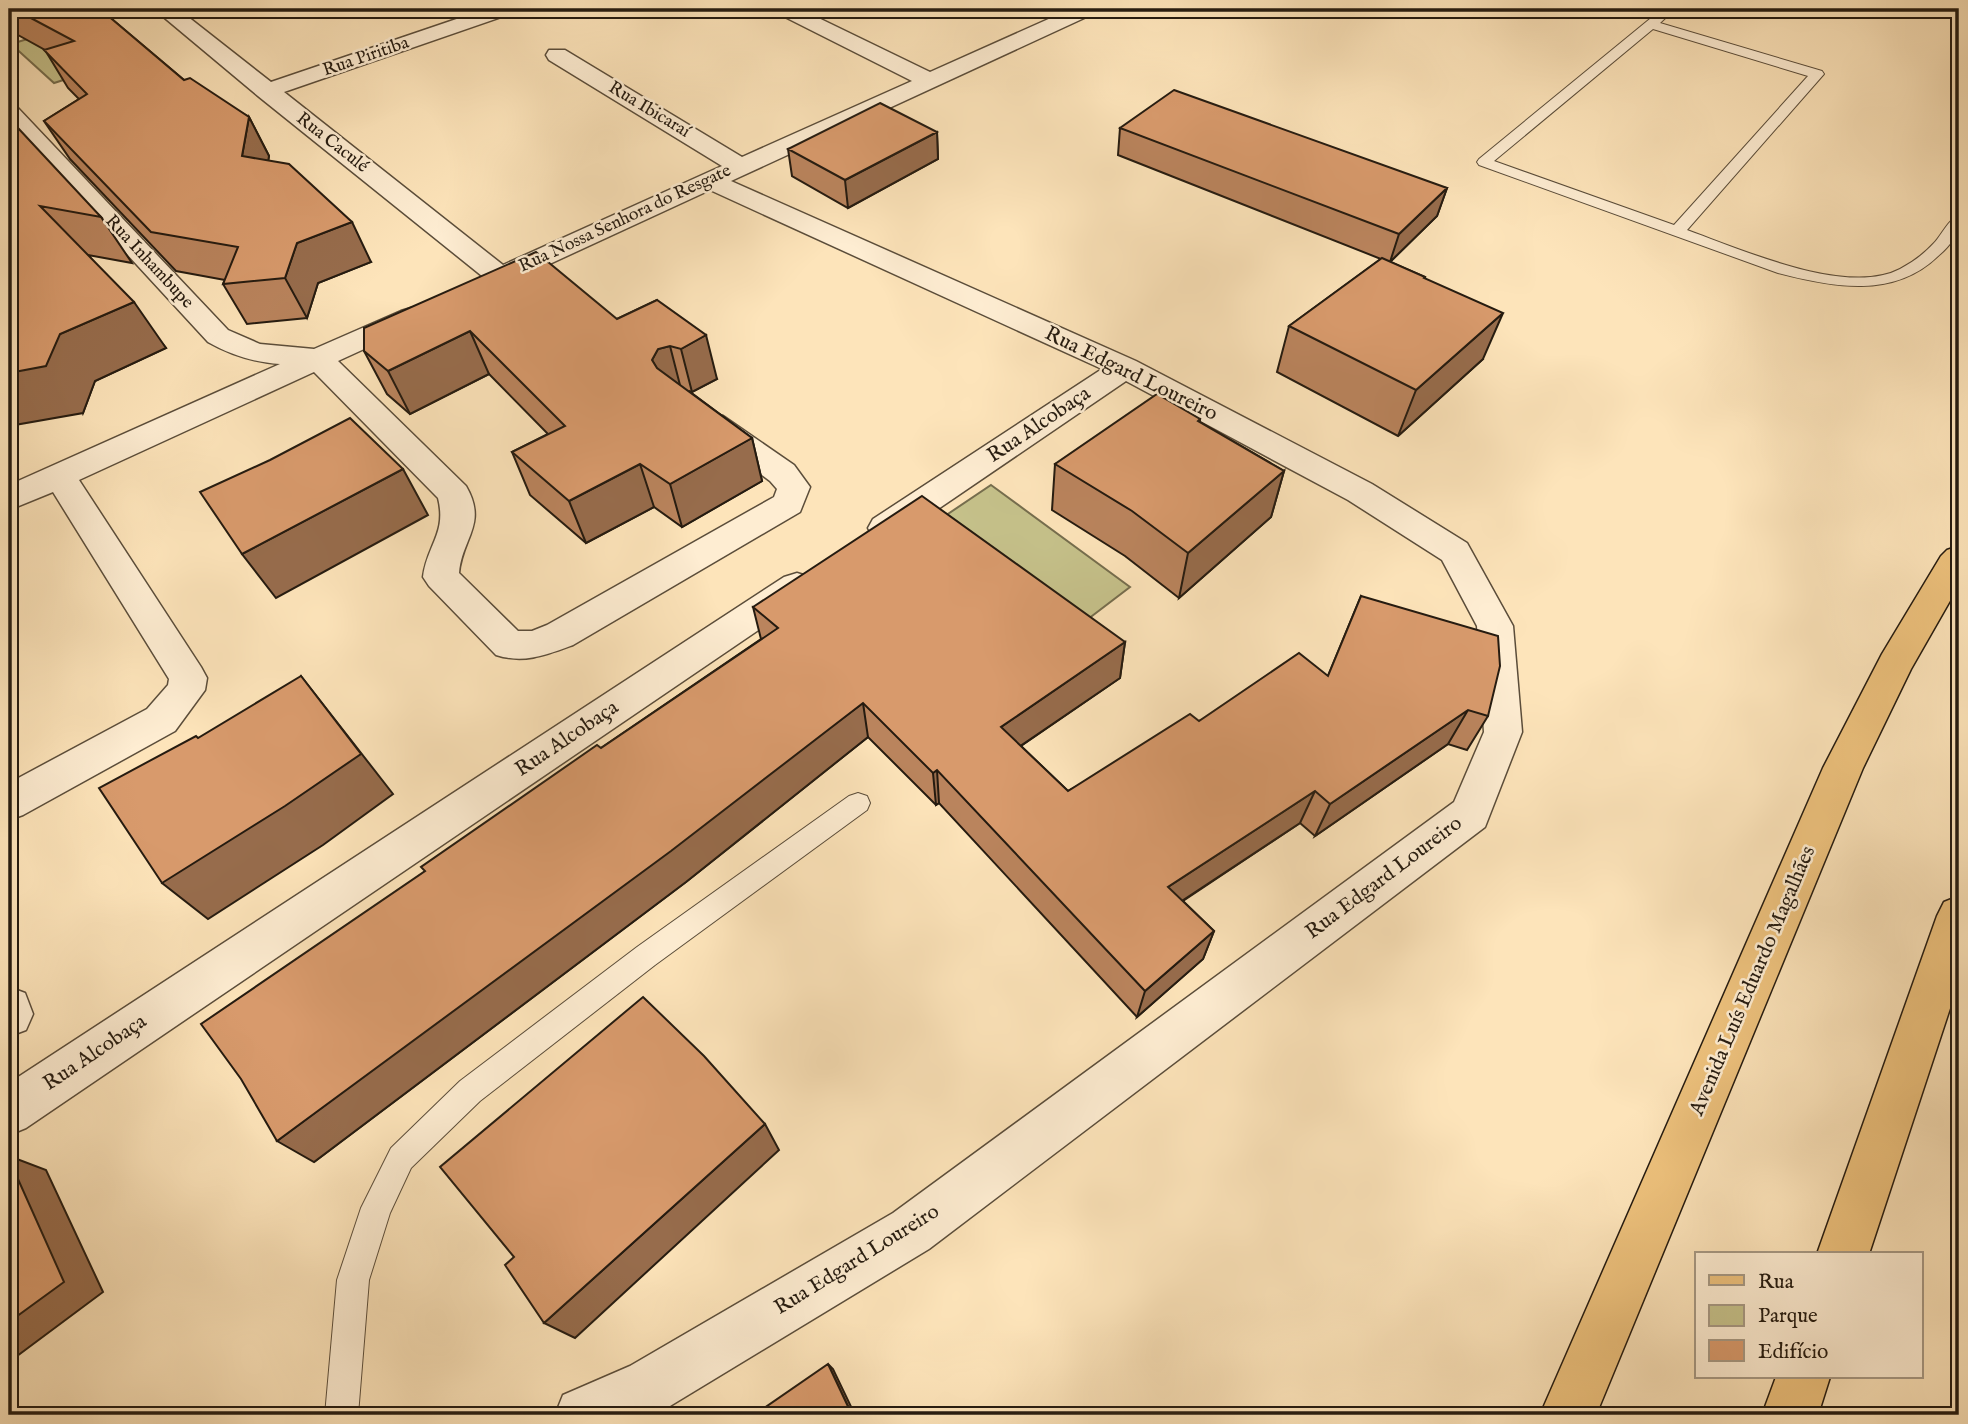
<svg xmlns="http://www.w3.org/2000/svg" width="1968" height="1424" font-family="'IM FELL English',serif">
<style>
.green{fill:#c6c28b;stroke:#766e4e;stroke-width:2}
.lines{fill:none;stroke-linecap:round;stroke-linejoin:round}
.service-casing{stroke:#5b4d3a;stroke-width:2}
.minor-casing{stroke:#5b4d3a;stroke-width:3}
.primary-casing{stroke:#251b10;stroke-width:3}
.service{fill:#feedd2;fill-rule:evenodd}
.minor{fill:#feedd2;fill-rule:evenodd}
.primary{fill:#eec27d;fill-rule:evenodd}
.wall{fill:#ba845d;stroke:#251b10;stroke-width:2}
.shaded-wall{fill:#976c4c;stroke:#251b10;stroke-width:2}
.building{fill:#d89a6c;stroke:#251b10;stroke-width:2}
.labels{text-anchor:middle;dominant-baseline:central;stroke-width:5;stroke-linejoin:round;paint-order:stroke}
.far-street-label{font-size:18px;fill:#251b10;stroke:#feedd2}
.street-label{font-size:21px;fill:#251b10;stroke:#feedd2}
</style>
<rect width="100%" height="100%" fill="#fde4ba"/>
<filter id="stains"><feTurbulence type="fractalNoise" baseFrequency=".00286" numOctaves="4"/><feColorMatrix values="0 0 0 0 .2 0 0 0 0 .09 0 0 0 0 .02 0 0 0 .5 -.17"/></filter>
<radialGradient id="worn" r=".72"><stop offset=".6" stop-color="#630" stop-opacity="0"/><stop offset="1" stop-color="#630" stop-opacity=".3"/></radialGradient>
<path class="green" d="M 77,24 L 122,61 L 54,83 L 11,44 Z
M 991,485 L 1130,587 L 1071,632 L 930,526 Z"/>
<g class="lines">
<g class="service-casing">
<path id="service" d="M 1662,9 L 1675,9 L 1660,23 L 1822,71 L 1824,74 L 1687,230 C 1740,249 1847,297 1900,269 C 1913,262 1924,254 1934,243 C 1942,235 1948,219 1959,216 C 1959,235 1951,245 1937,257 C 1893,299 1832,287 1778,273 L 1479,165 L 1477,162 L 1479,159 ZM 1653,29 L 1808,76 L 1674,225 L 1494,161 Z
M 858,793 L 867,796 L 870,803 L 867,810 L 655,965 L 480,1101 L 411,1168 L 390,1213 L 369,1280 L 358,1415 L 325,1415 L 337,1280 L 361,1208 L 391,1148 L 460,1081 L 637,947 L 849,796 Z"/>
</g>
<g class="minor-casing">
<path id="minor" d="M 154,9 L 178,9 L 271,82 L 486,9 L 516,9 L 513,13 L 284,92 L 503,265 L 722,166 L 549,60 L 546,55 L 549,50 L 565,50 L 742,157 L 912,81 L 777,13 L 774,9 L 800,9 L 930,72 L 1071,9 L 1098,9 L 1095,13 L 731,181 L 1136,361 L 1372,484 L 1467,543 L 1513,626 L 1522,732 L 1485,827 L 929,1249 L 670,1406 L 647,1415 L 555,1415 L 563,1395 L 630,1366 L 893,1213 L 1454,802 L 1484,732 L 1477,626 L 1442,560 L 1348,500 L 1126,381 L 897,537 L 885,540 L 873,537 L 868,528 L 873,519 L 1102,369 L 710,190 L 504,285 L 494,287 L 484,285 L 480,279 L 482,276 L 258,96 Z
M 9,105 L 17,107 L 228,330 L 260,344 L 314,349 L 401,311 L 411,308 L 421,311 L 425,317 L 421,323 L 338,361 L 466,486 C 488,524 462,538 459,573 L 518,631 L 532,631 L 547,625 L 774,497 L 777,489 L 770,481 L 701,430 L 696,423 L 701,416 L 712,413 L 723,416 L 794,465 L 810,487 L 800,512 L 573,645 C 546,655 524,664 496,655 L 429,586 L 423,577 C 427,545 447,533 438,498 L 314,372 L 79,480 L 201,667 L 207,678 L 205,690 L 175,731 L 23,815 L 9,820 L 9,783 L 147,709 L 168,685 L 169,679 L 53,492 L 9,510 L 9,485 L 280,364 C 253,362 231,355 208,342 L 9,126 Z
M 797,573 L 810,577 L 815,586 L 810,595 L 26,1128 L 9,1135 L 9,1083 L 784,577 Z
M 9,987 L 25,993 L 33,1014 L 26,1030 L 10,1036 Z"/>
</g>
<g class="primary-casing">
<path id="primary" d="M 1959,546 L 1959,585 L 1911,669 L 1863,768 L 1596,1415 L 1540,1415 L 1823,768 L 1882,654 L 1941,556 L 1947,550 Z
M 1959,896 L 1959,981 L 1869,1254 L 1817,1254 L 1937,916 L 1944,902 Z
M 1776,1377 L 1830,1377 L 1818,1415 L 1762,1415 Z"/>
</g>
<use href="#service" class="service"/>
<use href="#minor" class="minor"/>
<use href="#primary" class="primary"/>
</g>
<path class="wall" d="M 9,9 L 100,9 L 184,80 L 249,117 L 269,156 L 268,161 L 371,262 L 318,283 L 307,318 L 247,324 L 223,284 L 225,280 L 176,271 L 70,159 L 44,121 L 79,99 L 68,88 L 45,50 L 9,30 Z
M 1120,128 L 1447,188 L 1437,216 L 1390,262 L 1425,277 L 1425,279 L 1483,359 L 1398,436 L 1277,372 L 1289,326 L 1381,259 L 1118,155 Z
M 9,131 L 101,217 L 132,263 L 88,255 L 166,348 L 95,381 L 83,413 Z
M 937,132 L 938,159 L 848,208 L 792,176 L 788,149 Z
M 657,300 L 717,379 L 692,392 L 689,391 L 752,438 L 762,481 L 682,527 L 654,507 L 586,543 L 530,495 L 512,452 L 548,434 L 489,374 L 410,414 L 387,394 L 364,351 L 364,328 L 617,319 Z
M 1200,419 L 1200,422 L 1284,471 L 1271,517 L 1179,598 L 1125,556 L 1052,510 L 1055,464 Z
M 1361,596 L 1488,716 L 1467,750 L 1448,744 L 1315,836 L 1300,823 L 1183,901 L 1214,931 L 1203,959 L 1137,1017 L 939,803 L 936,805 L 868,737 L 686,882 L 314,1162 L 601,748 L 761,639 L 753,607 L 1125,642 L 1120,678 L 1021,746 L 1068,791 L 1199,721 L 1328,676 Z"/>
<path class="shaded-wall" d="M 249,117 L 269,156 L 263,195 L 242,156 Z
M 937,132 L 938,159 L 848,208 L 845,180 Z
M 1447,188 L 1437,216 L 1390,262 L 1399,234 Z
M 352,222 L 371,262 L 318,283 L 307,318 L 285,278 L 297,243 Z
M 134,302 L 166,348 L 95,381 L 83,413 L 9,426 L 9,373 L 60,334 Z
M 1503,313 L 1483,359 L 1398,436 L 1416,390 Z
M 470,331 L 489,374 L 410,414 L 388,371 Z
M 706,335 L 717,379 L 692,392 L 681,349 Z
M 670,346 L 681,389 L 670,392 L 652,360 L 658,349 Z
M 752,438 L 762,481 L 682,527 L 670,484 Z
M 640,464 L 654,507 L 586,543 L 569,501 Z
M 403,469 L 428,515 L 276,598 L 242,554 Z
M 1284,471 L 1271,517 L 1179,598 L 1188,553 Z
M 1125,642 L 1120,678 L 1000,760 L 1001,727 Z
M 301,676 L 393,794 L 323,845 L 208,919 L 162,883 Z
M 863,703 L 868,737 L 686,882 L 314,1162 L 277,1141 Z
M 1468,710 L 1448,744 L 1315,836 L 1330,804 Z
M 937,770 L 939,803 L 936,805 L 933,773 Z
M 1315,791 L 1300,823 L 1159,916 L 1168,887 Z
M 1214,931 L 1203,959 L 1137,1017 L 1145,991 Z
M 765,1124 L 779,1150 L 575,1338 L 544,1323 Z
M 9,1156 L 46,1170 L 103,1292 L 9,1362 Z
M 828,1364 L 833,1369 L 855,1415 L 852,1415 Z"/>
<path class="building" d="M 14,9 L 100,9 L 184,80 L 190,78 L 249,117 L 242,156 L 289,164 L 352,222 L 297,243 L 285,278 L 223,284 L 238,247 L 151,232 L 44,121 L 87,94 L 44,50 L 74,41 Z
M 1174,90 L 1447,188 L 1399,234 L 1120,128 Z
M 880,103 L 937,132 L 845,180 L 788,149 Z
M 18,128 L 101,217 L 40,206 L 134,302 L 60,334 L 46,366 L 9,373 L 9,131 Z
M 536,252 L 617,319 L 657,300 L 706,335 L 681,349 L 670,346 L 658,349 L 652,360 L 657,368 L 752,438 L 670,484 L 640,464 L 569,501 L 512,452 L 565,426 L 470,331 L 388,371 L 364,351 L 364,328 Z
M 1382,258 L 1425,277 L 1424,278 L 1503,313 L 1416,390 L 1289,326 Z
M 1157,394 L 1200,419 L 1198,421 L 1284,471 L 1188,553 L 1132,511 L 1055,464 Z
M 350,418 L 403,469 L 242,554 L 200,492 L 270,460 Z
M 922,496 L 1125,642 L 1001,727 L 1068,791 L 1190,714 L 1199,721 L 1299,653 L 1328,676 L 1361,596 L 1498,636 L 1500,666 L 1488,716 L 1468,710 L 1330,804 L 1315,791 L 1168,887 L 1214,931 L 1145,991 L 937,770 L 933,773 L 863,703 L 671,851 L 277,1141 L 241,1079 L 201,1024 L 425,871 L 421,867 L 597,745 L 601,748 L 778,628 L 753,607 Z
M 301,676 L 361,754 L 285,806 L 162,883 L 99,788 L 196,736 L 198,738 Z
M 643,997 L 704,1056 L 765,1124 L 544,1323 L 505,1265 L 514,1257 L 440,1167 Z
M 9,1159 L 64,1282 L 9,1322 Z
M 828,1364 L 852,1415 L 754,1415 Z"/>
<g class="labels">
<g class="far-street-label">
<text transform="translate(366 57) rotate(-19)">Rua Piritiba</text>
<text transform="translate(649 110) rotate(31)">Rua Ibicaraí</text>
<text transform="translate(332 143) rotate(38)">Rua Caculé</text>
<text transform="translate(625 219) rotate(-25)">Rua Nossa Senhora do Resgate</text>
<text transform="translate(149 262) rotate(47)">Rua Inhambupe</text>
</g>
<g class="street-label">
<text transform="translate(1131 374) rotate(26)">Rua Edgard Loureiro</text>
<text transform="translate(1039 425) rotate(-34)">Rua Alcobaça</text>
<text transform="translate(567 739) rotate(-34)">Rua Alcobaça</text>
<text transform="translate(1384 878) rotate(-37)">Rua Edgard Loureiro</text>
<text transform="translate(1753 981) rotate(-67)">Avenida Luís Eduardo Magalhães</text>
<text transform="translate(95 1053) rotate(-34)">Rua Alcobaça</text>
<text transform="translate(857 1260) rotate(-32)">Rua Edgard Loureiro</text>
</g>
</g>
<rect width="1968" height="1424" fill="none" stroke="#fde4ba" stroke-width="35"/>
<rect x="10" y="10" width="1947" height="1403" fill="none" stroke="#251b10" stroke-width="3.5"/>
<rect x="18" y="18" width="1933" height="1389" fill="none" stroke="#251b10" stroke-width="2"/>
<rect x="1695" y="1252" width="228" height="126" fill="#feedd2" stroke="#a79984" stroke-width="2"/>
<rect x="1709" y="1275" width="35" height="10" fill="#eec27d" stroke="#a79984" stroke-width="2"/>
<text x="1758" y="1288" font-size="21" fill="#251b10">Rua</text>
<rect x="1709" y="1305" width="35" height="21" fill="#c6c28b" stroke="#a79984" stroke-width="2"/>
<text x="1758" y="1322" font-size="21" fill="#251b10">Parque</text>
<rect x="1709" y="1340" width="35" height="21" fill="#d89a6c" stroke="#a79984" stroke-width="2"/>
<text x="1758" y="1358" font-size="21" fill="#251b10">Edifício</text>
<rect width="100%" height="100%" filter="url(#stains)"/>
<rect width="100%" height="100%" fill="url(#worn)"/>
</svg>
